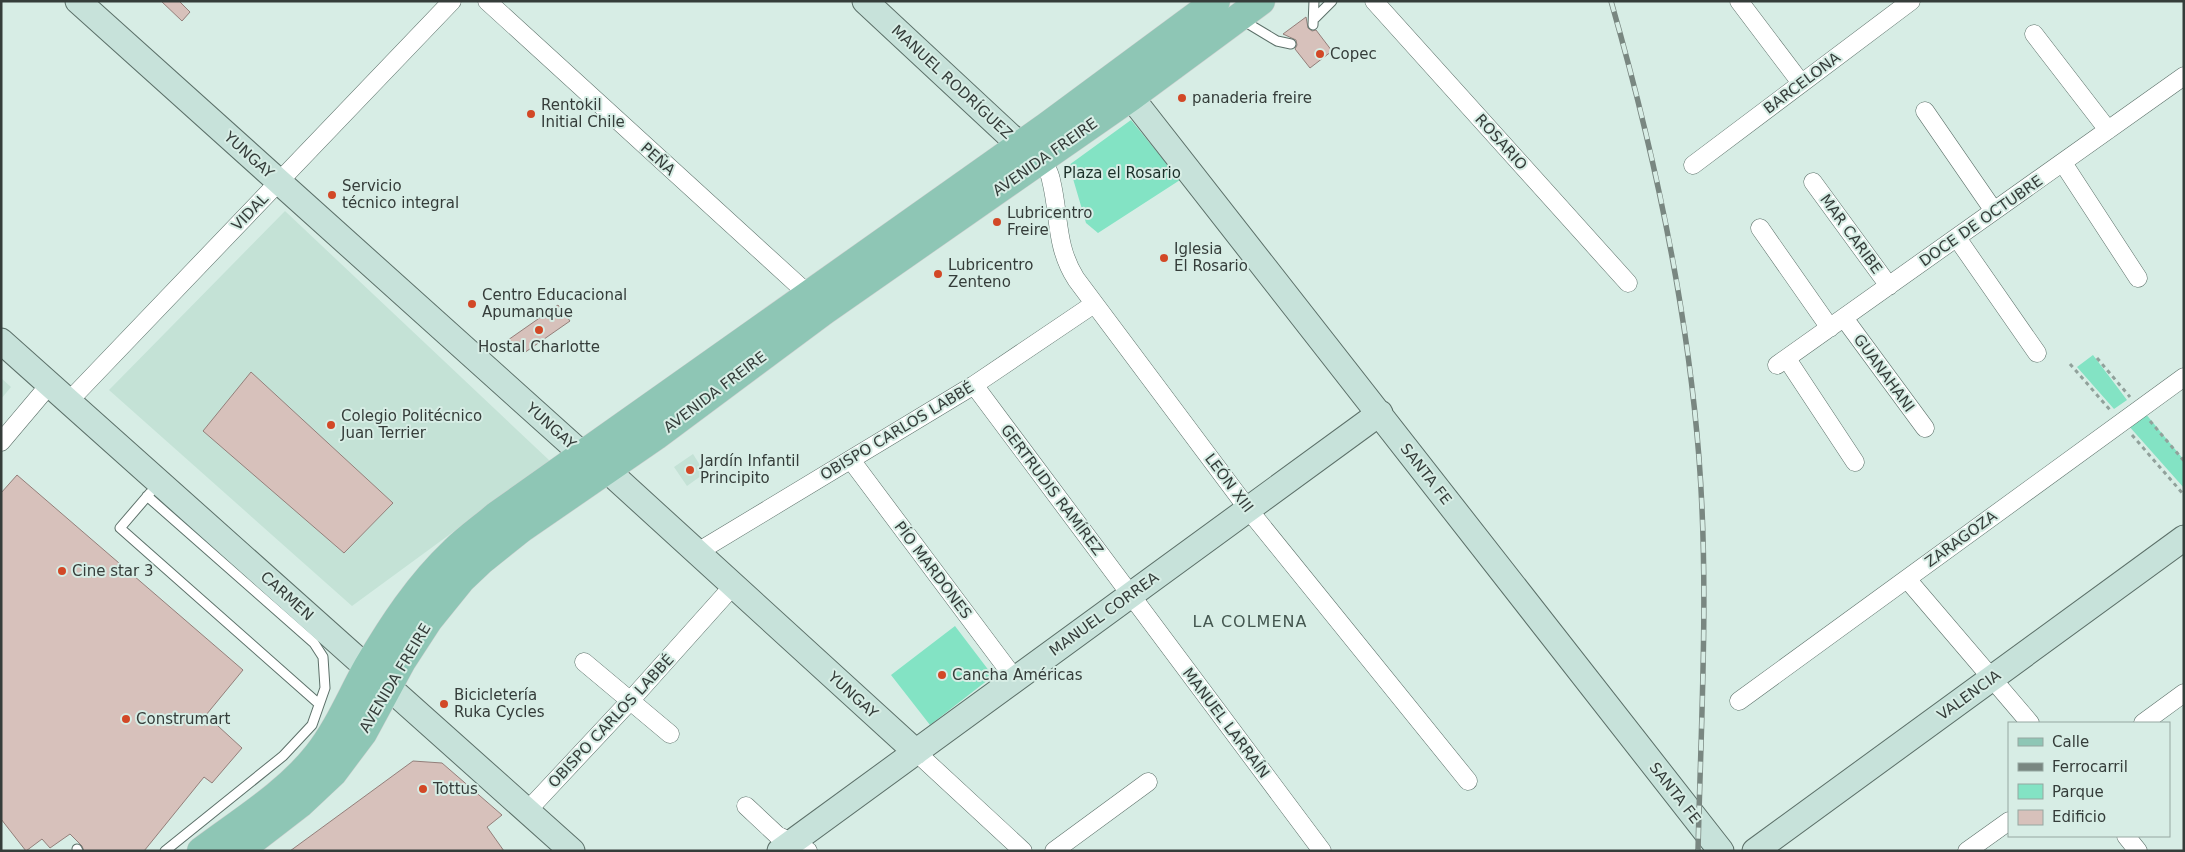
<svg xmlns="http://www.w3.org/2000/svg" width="2185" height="852" font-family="'DejaVu Sans',sans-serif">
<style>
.built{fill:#c4e2d6}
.green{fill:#83e3c4}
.building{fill:#d7c1bb;stroke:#937f7a}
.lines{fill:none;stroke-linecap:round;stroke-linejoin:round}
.lane-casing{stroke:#5c7069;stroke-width:11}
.street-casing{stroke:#5c7069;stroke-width:19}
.secondary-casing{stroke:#5c7069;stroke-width:27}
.primary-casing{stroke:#cfd0d0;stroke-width:29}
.path{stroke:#91a19b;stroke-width:3;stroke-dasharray:4 4;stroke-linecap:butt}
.lane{stroke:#fff;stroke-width:9}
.street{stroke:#fff;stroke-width:18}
.secondary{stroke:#c7e2da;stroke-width:25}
.primary{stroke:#8ec6b5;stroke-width:28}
.rail-casing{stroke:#798781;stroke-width:5.5}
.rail{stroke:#d7ede5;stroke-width:4;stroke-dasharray:11;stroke-linecap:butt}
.poi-dot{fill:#d24826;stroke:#d7ede5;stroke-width:2}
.labels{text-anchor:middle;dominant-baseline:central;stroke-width:4;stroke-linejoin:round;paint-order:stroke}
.poi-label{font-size:15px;fill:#353d3a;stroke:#d7ede5;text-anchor:start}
.street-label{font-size:15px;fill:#353d3a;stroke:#d7ede5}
.park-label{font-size:15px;fill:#1a2f28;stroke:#d7ede5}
.neighbourhood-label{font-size:16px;letter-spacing:1px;fill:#445750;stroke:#d7ede5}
</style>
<rect width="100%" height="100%" fill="#d7ede5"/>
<path class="built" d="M 285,211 L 550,461 L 352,606 L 109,390 Z
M 1,378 L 11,387 L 1,399 Z
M 693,454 L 705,473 L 687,486 L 674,467 Z"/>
<path class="green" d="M 1131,120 L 1180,180 L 1098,233 L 1086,223 L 1069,165 Z
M 2093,355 L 2127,400 L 2114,409 L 2077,367 Z
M 2145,413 L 2184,460 L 2184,488 L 2128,425 Z
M 955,626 L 993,676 L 930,725 L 891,675 Z"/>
<path class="building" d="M 161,1 L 179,1 L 190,12 L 182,21 Z
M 1306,17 L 1308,28 L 1312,31 L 1316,30 L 1332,51 L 1310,68 L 1295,49 L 1297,45 L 1296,40 L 1283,34 Z
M 558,305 L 570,321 L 524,353 L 508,340 Z
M 251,372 L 393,503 L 344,553 L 203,431 Z
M 17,475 L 243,670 L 206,715 L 242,748 L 212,783 L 204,777 L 144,851 L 84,851 L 82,846 L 70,834 L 50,848 L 42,839 L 26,851 L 1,819 L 1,493 Z
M 413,761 L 442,763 L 502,815 L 487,827 L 504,851 L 290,851 Z"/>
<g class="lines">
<g class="lane-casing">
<path id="lane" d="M 1315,18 L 1332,1
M 1242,20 L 1277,41 L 1291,44
M 1313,25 L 1314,1
M 150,493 L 120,528 L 319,704
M 147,496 L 314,643 L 323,657 L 325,688 L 312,725 L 283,756 L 165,851
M 77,849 L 78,851"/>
</g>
<g class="street-casing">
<path id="street" d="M 487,1 L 809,295
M 1374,1 L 1628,283
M 1739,1 L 1801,83
M 2034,34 L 2108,130
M 1925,111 L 1994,211
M 1042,158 C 1045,165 1050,173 1051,180 C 1060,216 1055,246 1076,279 L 1248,509 L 1468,781
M 2063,163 L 2138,278
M 1693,165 L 1911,1
M 1813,182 L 1889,286
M 1760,228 L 1830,328
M 1957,238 L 2037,353
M 1844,318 L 1925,428
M 1787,359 L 1855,462
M 1777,365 L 2184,76
M 974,385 L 1322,851
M 69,401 L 452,1
M 1,442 L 50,384
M 851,460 L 1015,679
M 696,553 L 974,385 L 1094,304
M 1907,579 L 2030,723
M 584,662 L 670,734
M 1739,701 L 2184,377
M 2143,723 L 2184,693
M 916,752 L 1023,851
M 746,806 L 777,835 L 808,851
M 528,810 L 630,701 L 733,586
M 2126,836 L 2138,851
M 1054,851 L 1148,782
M 1967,851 L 2009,821"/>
</g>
<g class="secondary-casing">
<path id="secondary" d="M 78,1 L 583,455 L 607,470 L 916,752
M 865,1 L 1010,136 L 1036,155
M 1131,97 L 1721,851
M 1,341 L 572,851
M 780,851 L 1380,413
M 1755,851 L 2184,538"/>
</g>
<g class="primary-casing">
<path id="primary" d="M 201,851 C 241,821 286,794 317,755 C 339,727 351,696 368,666 C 392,625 419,584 454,551 C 467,538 483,527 497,515 L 1047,126 L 1216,1
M 239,851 L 300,804 L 333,773 L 363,733 L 402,661 L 428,621 L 462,579 L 481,561 L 521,529 L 656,436 L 824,311 L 1131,97 L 1261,1"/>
</g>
<path class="path" d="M 2097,358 L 2130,397
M 2070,364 L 2111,411
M 2150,421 L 2184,461
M 2132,435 L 2184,495"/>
<use href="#lane" class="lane"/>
<use href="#street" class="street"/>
<use href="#secondary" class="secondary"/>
<use href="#primary" class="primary"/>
<g class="rail-casing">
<path id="rail" d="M 1611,1 C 1654,151 1687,303 1699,458 C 1709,589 1701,720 1698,851"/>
</g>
<use href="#rail" class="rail"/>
</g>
<g class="poi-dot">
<circle cx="1320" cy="54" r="5"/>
<circle cx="1182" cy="98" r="5"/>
<circle cx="531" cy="114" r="5"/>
<circle cx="332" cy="195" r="5"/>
<circle cx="997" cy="222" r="5"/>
<circle cx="1164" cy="258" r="5"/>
<circle cx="938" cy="274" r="5"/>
<circle cx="472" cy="304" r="5"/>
<circle cx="539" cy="330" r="5"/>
<circle cx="331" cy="425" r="5"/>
<circle cx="690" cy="470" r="5"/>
<circle cx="62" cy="571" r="5"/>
<circle cx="942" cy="675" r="5"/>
<circle cx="444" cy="704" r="5"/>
<circle cx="126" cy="719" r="5"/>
<circle cx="423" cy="789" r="5"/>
</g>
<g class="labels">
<g class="poi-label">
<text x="1330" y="54">Copec</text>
<text x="1192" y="98">panaderia freire</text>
<text x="541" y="105">Rentokil<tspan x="541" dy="17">Initial Chile</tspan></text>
<text x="342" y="186">Servicio<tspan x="342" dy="17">técnico integral</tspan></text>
<text x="1007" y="213">Lubricentro<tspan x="1007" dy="17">Freire</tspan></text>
<text x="1174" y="249">Iglesia<tspan x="1174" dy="17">El Rosario</tspan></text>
<text x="948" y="265">Lubricentro<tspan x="948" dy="17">Zenteno</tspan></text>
<text x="482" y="295">Centro Educacional<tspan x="482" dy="17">Apumanque</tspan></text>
<text x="539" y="347" text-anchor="middle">Hostal Charlotte</text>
<text x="341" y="416">Colegio Politécnico<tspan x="341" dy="17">Juan Terrier</tspan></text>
<text x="700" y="461">Jardín Infantil<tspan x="700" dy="17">Principito</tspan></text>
<text x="72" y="571">Cine star 3</text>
<text x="952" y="675">Cancha Américas</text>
<text x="454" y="695">Bicicletería<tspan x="454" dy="17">Ruka Cycles</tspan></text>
<text x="136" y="719">Construmart</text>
<text x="433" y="789">Tottus</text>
</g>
<g class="street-label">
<text transform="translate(952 82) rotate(43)">MANUEL RODRÍGUEZ</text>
<text transform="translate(1802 83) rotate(-37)">BARCELONA</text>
<text transform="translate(1501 142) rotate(48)">ROSARIO</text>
<text transform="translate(249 155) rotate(42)">YUNGAY</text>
<text transform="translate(1045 157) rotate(-35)">AVENIDA FREIRE</text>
<text transform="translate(658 159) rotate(42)">PEÑA</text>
<text transform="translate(250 212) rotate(-46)">VIDAL</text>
<text transform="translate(1981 221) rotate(-35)">DOCE DE OCTUBRE</text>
<text transform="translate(1851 234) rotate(54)">MAR CARIBE</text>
<text transform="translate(1884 373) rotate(54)">GUANAHANI</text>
<text transform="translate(715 392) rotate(-37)">AVENIDA FREIRE</text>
<text transform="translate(551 426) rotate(42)">YUNGAY</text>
<text transform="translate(897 431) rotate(-31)">OBISPO CARLOS LABBÉ</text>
<text transform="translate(1426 474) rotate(52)">SANTA FE</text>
<text transform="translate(1229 483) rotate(53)">LEÓN XIII</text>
<text transform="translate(1052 490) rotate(53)">GERTRUDIS RAMÍREZ</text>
<text transform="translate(1961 539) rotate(-36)">ZARAGOZA</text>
<text transform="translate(933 570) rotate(53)">PÍO MARDONES</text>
<text transform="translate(287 596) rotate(42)">CARMEN</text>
<text transform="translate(1104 614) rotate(-36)">MANUEL CORREA</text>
<text transform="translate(395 678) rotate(-59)">AVENIDA FREIRE</text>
<text transform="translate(853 695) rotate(42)">YUNGAY</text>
<text transform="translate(1969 695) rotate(-36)">VALENCIA</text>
<text transform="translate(611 721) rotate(-47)">OBISPO CARLOS LABBÉ</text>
<text transform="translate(1226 723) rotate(53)">MANUEL LARRAÍN</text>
<text transform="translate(1675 793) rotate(52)">SANTA FE</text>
</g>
<g class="park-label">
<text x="1122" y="173">Plaza el Rosario</text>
</g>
<g class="neighbourhood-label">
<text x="1250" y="621">LA COLMENA</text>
</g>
</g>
<rect width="2185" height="852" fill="none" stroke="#353d3a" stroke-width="5"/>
<rect x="2008" y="722" width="162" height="115" fill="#d7ede5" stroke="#96a7a1"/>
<rect x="2018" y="738" width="25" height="8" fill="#8ec6b5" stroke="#96a7a1"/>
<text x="2052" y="747" font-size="15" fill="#353d3a">Calle</text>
<rect x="2018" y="763" width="25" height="8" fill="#798781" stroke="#96a7a1"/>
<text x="2052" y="772" font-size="15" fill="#353d3a">Ferrocarril</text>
<rect x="2018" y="784" width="25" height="15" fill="#83e3c4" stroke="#96a7a1"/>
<text x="2052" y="797" font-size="15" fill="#353d3a">Parque</text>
<rect x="2018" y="810" width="25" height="15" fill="#d7c1bb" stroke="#96a7a1"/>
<text x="2052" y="822" font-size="15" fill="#353d3a">Edificio</text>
</svg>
